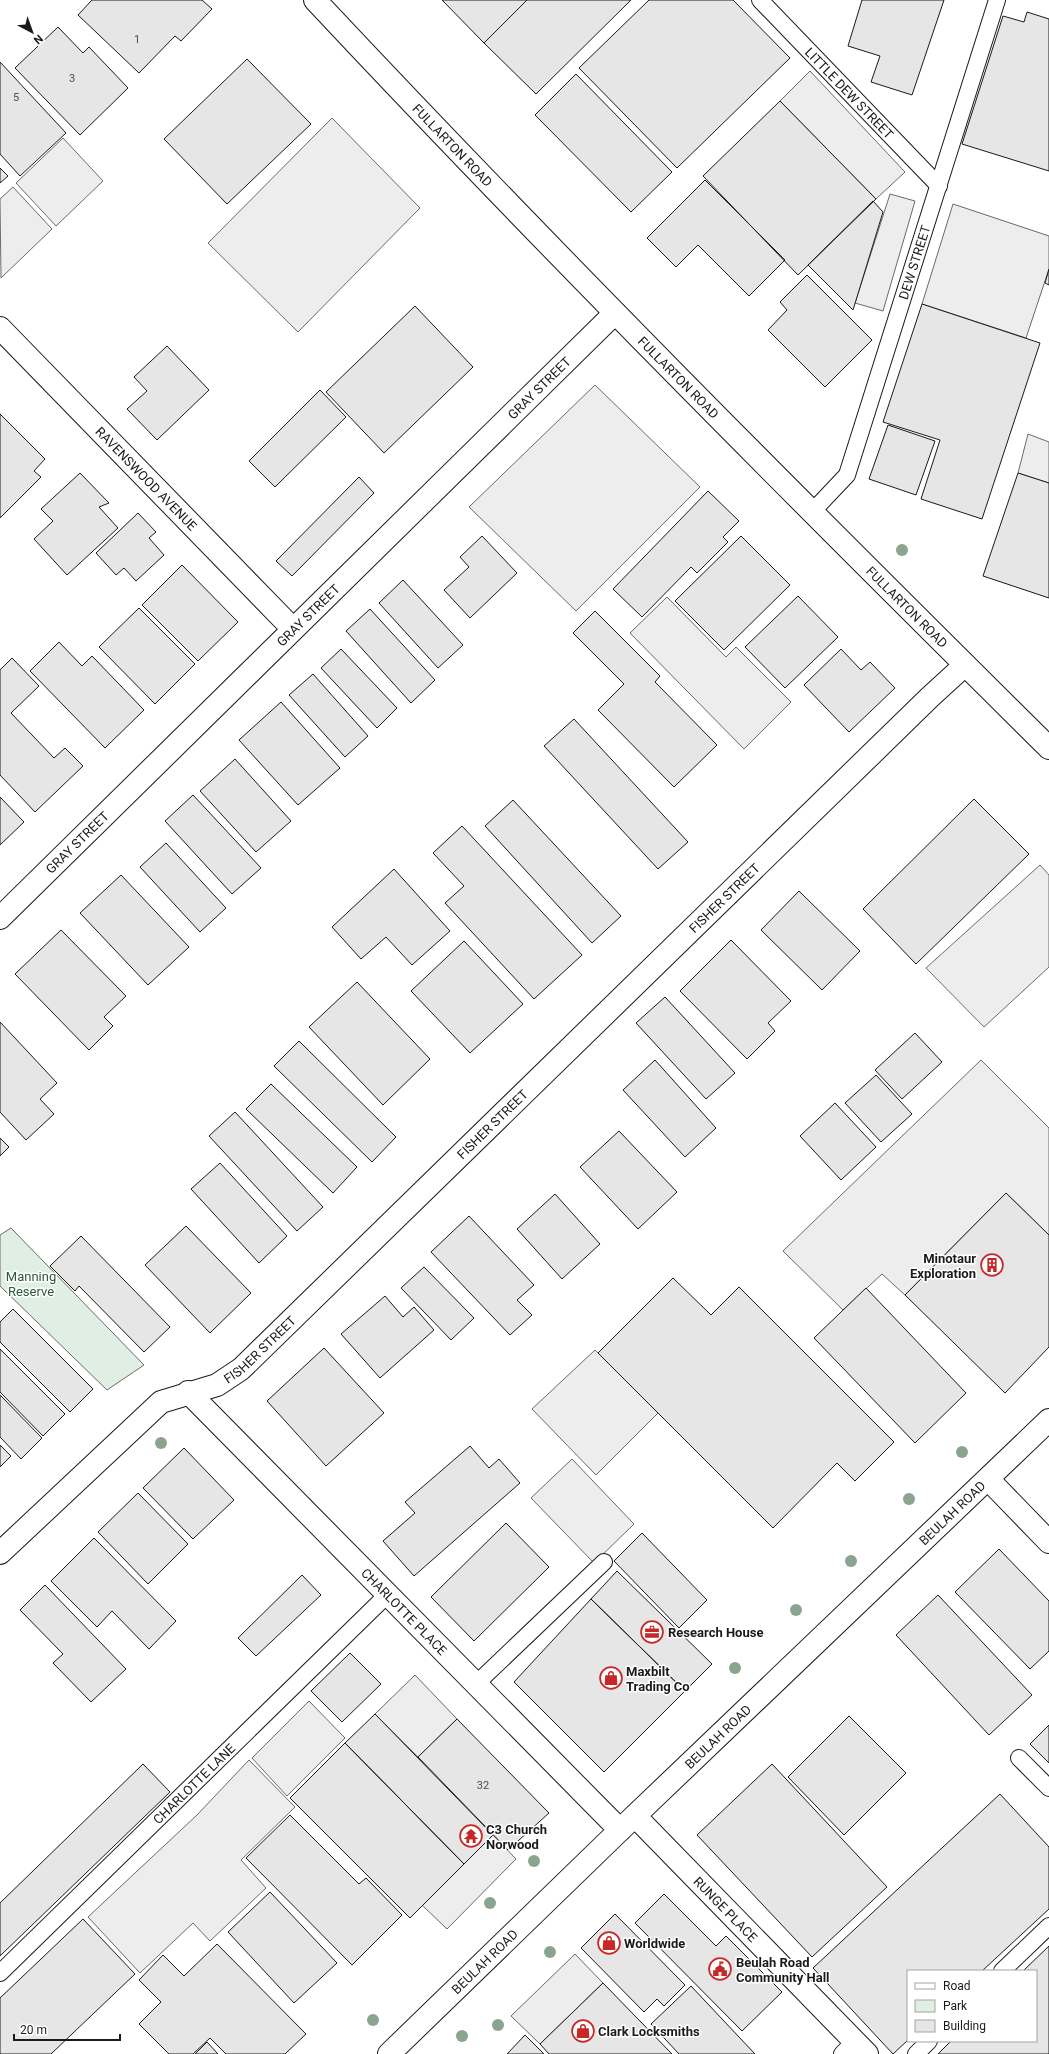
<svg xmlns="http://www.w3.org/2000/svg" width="1049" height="2054" font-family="Roboto,sans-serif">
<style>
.green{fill:#e0efe3;stroke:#6a6a6a}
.parking{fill:#ededed;stroke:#6a6a6a}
.building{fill:#e6e6e6;stroke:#1a1a1a}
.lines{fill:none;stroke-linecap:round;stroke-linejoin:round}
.lane-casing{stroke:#1a1a1a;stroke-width:18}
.street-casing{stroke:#1a1a1a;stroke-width:24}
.secondary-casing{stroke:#1a1a1a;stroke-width:24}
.lane{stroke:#fff;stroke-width:16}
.street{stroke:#fff;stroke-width:22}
.secondary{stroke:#fff;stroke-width:22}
.tree{fill:#8aa48f}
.labels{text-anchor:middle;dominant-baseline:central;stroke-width:3;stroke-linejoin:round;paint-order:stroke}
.number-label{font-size:11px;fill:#4d4d4d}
.street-label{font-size:13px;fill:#1a1a1a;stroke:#fff}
.poi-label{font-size:13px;font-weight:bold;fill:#1a1a1a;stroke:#fff;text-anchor:start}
.park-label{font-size:13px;fill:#2b5a34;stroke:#fff}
</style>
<rect width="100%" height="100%" fill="#fff"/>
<path class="green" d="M 11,1228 L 144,1365 L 107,1390 L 0,1286 L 0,1235 Z"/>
<path class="parking" d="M 810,71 L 905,172 L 876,199 L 780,101 Z
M 332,118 L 420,208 L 298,332 L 208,243 Z
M 63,138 L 103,181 L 56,226 L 16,183 Z
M 13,187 L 52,229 L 1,278 L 0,199 Z
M 890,194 L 915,201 L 883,311 L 855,303 Z
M 953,204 L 1049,236 L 1049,269 L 1026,338 L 922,304 Z
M 595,385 L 700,487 L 576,611 L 469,507 Z
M 1028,434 L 1049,442 L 1049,483 L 1018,473 Z
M 667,597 L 726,657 L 736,647 L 791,702 L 744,749 L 630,633 Z
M 1040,865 L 1049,875 L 1049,967 L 984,1027 L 926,968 Z
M 981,1060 L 1049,1128 L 1049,1235 L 1006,1193 L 905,1295 L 882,1274 L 843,1310 L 783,1251 Z
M 595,1350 L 658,1413 L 596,1475 L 532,1409 Z
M 572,1459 L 634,1524 L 594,1563 L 531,1498 Z
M 415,1675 L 457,1719 L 418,1757 L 375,1714 Z
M 309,1701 L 345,1738 L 287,1796 L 252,1758 Z
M 249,1760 L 295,1807 L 241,1860 L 266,1888 L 210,1941 L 193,1923 L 140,1973 L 88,1917 L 197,1815 Z
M 493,1835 L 516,1859 L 447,1929 L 422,1905 Z
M 575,1954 L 603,1983 L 540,2044 L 511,2016 Z"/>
<path class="building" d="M 92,0 L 202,0 L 212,9 L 181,41 L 175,36 L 139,73 L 78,15 Z
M 442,0 L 527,0 L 484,43 Z
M 527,0 L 631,0 L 536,94 L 484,43 Z
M 649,0 L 733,0 L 790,58 L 677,168 L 579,68 Z
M 862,0 L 944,0 L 912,95 L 871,82 L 880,56 L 848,46 Z
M 1027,12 L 1049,19 L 1049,171 L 962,144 L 1003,16 L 1024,22 Z
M 58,27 L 83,53 L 89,47 L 128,88 L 80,135 L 15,68 Z
M 247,59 L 311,124 L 227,204 L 164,139 Z
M 0,62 L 66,133 L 20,176 L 0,154 Z
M 576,74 L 672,172 L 631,212 L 535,115 Z
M 780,101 L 876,199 L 798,275 L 703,176 Z
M 0,168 L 8,176 L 0,183 Z
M 705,180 L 785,260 L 749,296 L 698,245 L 676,267 L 647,238 Z
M 873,201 L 883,212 L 853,310 L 808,265 Z
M 1049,269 L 1049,285 L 1045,283 Z
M 807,275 L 872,340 L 825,387 L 768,330 L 787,310 L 780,302 Z
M 922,304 L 1040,343 L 982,519 L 921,499 L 940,440 L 883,422 Z
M 415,306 L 473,367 L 384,453 L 326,392 Z
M 167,346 L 209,390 L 157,440 L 127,409 L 147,391 L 134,377 Z
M 320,390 L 346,417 L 275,487 L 249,461 Z
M 0,414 L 45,459 L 34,471 L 41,477 L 0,518 Z
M 888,425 L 935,441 L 916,495 L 869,479 Z
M 80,473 L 109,503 L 99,507 L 118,528 L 67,575 L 34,539 L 53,521 L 41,509 Z
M 1018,473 L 1049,483 L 1049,598 L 983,576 Z
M 359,477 L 374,493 L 292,576 L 276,561 Z
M 708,491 L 739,521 L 723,537 L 728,542 L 697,573 L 691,567 L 642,617 L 613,589 Z
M 138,513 L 156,532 L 149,538 L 164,555 L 136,581 L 124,568 L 116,575 L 96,553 Z
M 482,536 L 517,573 L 470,618 L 444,590 L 469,567 L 460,557 Z
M 741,536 L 790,585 L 724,650 L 675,601 Z
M 182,565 L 238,622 L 198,661 L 142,605 Z
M 403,580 L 463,645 L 438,668 L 379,603 Z
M 798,596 L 838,637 L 785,688 L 745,647 Z
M 139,608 L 195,664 L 155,704 L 99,647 Z
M 370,609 L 435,680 L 411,703 L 346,631 Z
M 595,611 L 660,676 L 655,682 L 717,745 L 674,787 L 598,710 L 624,684 L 573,633 Z
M 59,642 L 82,666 L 92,656 L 144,710 L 105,748 L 30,671 Z
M 341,649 L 397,708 L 377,728 L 321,668 Z
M 841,649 L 861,670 L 870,662 L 895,688 L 849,732 L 804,685 Z
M 12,658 L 39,686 L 11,713 L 54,758 L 65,748 L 83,766 L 35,812 L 0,775 L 0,670 Z
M 313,674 L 368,736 L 345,757 L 289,695 Z
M 281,702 L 340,768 L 298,805 L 239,740 Z
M 574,719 L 688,842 L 658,869 L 544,746 Z
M 235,759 L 291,821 L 256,852 L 200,791 Z
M 193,795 L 261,868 L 232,894 L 165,821 Z
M 0,797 L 24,822 L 0,845 Z
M 974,799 L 1029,854 L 916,964 L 863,909 Z
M 513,800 L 621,916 L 592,943 L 485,826 Z
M 462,826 L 582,955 L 534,999 L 445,903 L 464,886 L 433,853 Z
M 166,843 L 226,908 L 200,932 L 140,867 Z
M 394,869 L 450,931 L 412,965 L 386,937 L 361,959 L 332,927 Z
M 121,875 L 189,947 L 148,985 L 80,913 Z
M 799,891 L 860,951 L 822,990 L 761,930 Z
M 61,930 L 126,996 L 104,1017 L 113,1026 L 89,1050 L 15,974 Z
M 731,940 L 791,1001 L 768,1023 L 775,1031 L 747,1059 L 680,991 Z
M 464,941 L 523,1004 L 470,1053 L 411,991 Z
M 357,982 L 430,1059 L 383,1105 L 309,1027 Z
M 665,997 L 735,1073 L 706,1099 L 636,1023 Z
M 0,1022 L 57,1083 L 40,1099 L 54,1114 L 26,1140 L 0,1112 Z
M 915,1033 L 942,1062 L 902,1099 L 875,1070 Z
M 299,1041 L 396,1137 L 372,1162 L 274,1066 Z
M 655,1060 L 716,1128 L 685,1157 L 623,1090 Z
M 876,1075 L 912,1114 L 881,1142 L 845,1103 Z
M 271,1084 L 357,1167 L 333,1193 L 246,1109 Z
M 835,1103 L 876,1147 L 841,1180 L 800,1136 Z
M 235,1112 L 323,1207 L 297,1231 L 209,1136 Z
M 619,1131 L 677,1192 L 638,1229 L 580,1167 Z
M 0,1138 L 9,1147 L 0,1156 Z
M 220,1163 L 287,1236 L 259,1263 L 191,1189 Z
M 1006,1193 L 1049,1235 L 1049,1347 L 1005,1393 L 905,1295 Z
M 555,1194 L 600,1244 L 562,1279 L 517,1229 Z
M 469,1216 L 534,1285 L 517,1300 L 532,1315 L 510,1335 L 431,1252 Z
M 186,1226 L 251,1293 L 210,1333 L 145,1265 Z
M 81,1236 L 170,1327 L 144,1352 L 79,1286 L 75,1291 L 50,1266 Z
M 424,1267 L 474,1318 L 451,1340 L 401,1288 Z
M 673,1278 L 711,1315 L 739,1287 L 894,1442 L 855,1481 L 837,1463 L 773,1528 L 598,1353 Z
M 866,1288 L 966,1393 L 915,1443 L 814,1338 Z
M 385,1296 L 403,1317 L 414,1307 L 434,1330 L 380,1378 L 341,1334 Z
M 13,1309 L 93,1389 L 70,1412 L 0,1342 L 0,1322 Z
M 324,1348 L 384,1413 L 326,1466 L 267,1401 Z
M 0,1349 L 65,1414 L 43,1436 L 0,1392 Z
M 0,1395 L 42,1438 L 21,1459 L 0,1437 Z
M 0,1445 L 11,1456 L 0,1467 Z
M 470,1446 L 489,1468 L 499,1459 L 520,1483 L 414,1576 L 383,1541 L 415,1513 L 405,1502 Z
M 184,1448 L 234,1500 L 193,1539 L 143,1488 Z
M 138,1493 L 188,1544 L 148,1584 L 98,1532 Z
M 506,1523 L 549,1567 L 474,1641 L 431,1597 Z
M 642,1533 L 707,1600 L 679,1628 L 614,1561 Z
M 94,1538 L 176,1621 L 149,1649 L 112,1611 L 97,1627 L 51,1581 Z
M 999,1549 L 1049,1601 L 1049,1651 L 1030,1669 L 955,1592 Z
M 617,1571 L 712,1664 L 685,1691 L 591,1599 Z
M 302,1575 L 321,1595 L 256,1656 L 238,1638 Z
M 45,1585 L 126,1669 L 91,1702 L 53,1663 L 63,1654 L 20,1610 Z
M 938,1595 L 1032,1695 L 989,1735 L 896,1635 Z
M 591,1599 L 685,1691 L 604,1772 L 514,1682 Z
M 350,1653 L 381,1684 L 342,1722 L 311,1691 Z
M 375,1714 L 493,1835 L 464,1864 L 345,1743 Z
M 849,1716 L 906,1773 L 844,1835 L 788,1777 Z
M 457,1719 L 549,1813 L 508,1850 L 418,1757 Z
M 1049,1725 L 1049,1763 L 1030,1744 Z
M 345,1743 L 464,1864 L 410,1918 L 290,1798 Z
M 143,1764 L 170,1792 L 0,1956 L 0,1903 Z
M 772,1764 L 887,1887 L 812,1957 L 697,1835 Z
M 1000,1794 L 1049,1847 L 1049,1909 L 982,1971 L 908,1971 L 908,2040 L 893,2054 L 813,1968 Z
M 290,1815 L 359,1884 L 366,1878 L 402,1915 L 352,1965 L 246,1858 Z
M 270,1892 L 337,1963 L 294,2003 L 228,1932 Z
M 664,1894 L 716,1946 L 726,1936 L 782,1992 L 742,2031 L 635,1923 Z
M 615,1914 L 685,1985 L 664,2006 L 657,1999 L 644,2012 L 581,1948 Z
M 83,1919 L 135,1974 L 51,2054 L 0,2054 L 0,1998 Z
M 217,1944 L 306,2034 L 285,2054 L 226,2054 L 210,2038 L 193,2054 L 169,2054 L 139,2024 L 161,2002 L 139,1980 L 163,1955 L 184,1976 Z
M 1049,1946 L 1049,2054 L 938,2054 L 951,2041 L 1036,2041 L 1036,1971 L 1023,1971 Z
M 603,1983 L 672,2054 L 549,2054 L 540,2044 Z
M 691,1986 L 755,2054 L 679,2054 L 651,2024 Z
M 525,2035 L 544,2054 L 507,2054 Z
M 207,2042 L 218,2054 L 195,2054 Z"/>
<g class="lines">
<g class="lane-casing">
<g id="lane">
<path id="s1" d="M 760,0 L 939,186"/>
<path id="s2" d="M 812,512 L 847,475 L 997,0"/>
<path d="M 476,1684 L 604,1562"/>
<path d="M 1019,1758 L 1049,1788"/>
<path d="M 1002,1971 L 1049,1926"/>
<path id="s3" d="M 0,1973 L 387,1595"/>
<path d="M 842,2054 L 855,2041"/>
<path d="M 916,2054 L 929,2041"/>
</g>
</g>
<g class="street-casing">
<g id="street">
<path id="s4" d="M 0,328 L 293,629"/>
<path id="s5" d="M 0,918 L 615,313"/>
<path id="s6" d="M 188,1392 L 620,1830"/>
<path d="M 988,1479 L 1049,1542"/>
<path id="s7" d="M 0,1553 L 161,1402 L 217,1385 L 241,1369 L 930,697 L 965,665"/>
<path id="s8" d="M 635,1816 L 867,2054"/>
<path id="s9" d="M 389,2054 L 620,1830 L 1049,1420"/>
</g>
</g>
<g class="secondary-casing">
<g id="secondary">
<path id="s10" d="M 315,0 C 554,255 801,502 1049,748"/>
</g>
</g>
<use href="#lane" class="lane"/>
<use href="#street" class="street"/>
<use href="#secondary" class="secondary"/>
</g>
<g class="tree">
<circle cx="902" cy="550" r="6"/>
<circle cx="161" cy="1443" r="6"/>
<circle cx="962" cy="1452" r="6"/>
<circle cx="909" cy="1499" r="6"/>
<circle cx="851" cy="1561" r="6"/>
<circle cx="796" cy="1610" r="6"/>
<circle cx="735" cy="1668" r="6"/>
<circle cx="534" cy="1861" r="6"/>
<circle cx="490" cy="1903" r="6"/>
<circle cx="550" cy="1952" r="6"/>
<circle cx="373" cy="2020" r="6"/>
<circle cx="498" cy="2025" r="6"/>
<circle cx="462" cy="2036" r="6"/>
</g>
<defs>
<g id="building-ring" transform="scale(1.15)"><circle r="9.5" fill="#fff" stroke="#c62828" stroke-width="1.5"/><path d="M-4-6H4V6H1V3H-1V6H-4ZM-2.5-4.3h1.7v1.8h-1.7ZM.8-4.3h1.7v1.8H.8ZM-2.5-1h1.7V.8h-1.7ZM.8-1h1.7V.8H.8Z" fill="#c62828"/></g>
<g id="office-ring" transform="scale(1.15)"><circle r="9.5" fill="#fff" stroke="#c62828" stroke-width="1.5"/><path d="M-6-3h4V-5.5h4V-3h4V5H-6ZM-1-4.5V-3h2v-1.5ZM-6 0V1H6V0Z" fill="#c62828"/></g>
<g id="shop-ring" transform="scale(1.15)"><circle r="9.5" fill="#fff" stroke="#c62828" stroke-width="1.5"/><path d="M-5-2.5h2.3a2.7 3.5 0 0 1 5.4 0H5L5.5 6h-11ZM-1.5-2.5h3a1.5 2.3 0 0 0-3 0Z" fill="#c62828"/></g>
<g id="temple-ring" transform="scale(1.15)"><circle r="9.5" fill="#fff" stroke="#c62828" stroke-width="1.5"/><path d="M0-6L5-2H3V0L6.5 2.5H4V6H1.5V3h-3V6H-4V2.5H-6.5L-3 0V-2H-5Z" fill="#c62828"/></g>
<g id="civic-ring" transform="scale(1.15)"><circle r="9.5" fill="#fff" stroke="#c62828" stroke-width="1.5"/><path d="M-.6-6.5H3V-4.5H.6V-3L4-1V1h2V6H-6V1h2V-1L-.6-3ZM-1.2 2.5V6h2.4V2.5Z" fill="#c62828"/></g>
</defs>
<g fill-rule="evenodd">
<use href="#building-ring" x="992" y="1265"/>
<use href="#office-ring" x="652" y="1632"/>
<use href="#shop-ring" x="611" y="1678"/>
<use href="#temple-ring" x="471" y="1836"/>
<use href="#shop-ring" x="609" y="1943"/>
<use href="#civic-ring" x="720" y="1969"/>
<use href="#shop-ring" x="583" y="2031"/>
</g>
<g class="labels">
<g class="number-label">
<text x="137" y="39">1</text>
<text x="72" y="78">3</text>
<text x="16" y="97">5</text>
<text x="483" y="1785">32</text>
</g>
<g class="street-label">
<text stroke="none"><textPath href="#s1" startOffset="129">LITTLE DEW STREET</textPath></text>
<text stroke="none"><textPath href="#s10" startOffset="200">FULLARTON ROAD</textPath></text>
<text stroke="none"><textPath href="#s2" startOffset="274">DEW STREET</textPath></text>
<text stroke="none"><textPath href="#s10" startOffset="524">FULLARTON ROAD</textPath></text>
<text stroke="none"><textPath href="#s5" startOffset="756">GRAY STREET</textPath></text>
<text stroke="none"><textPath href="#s4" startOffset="210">RAVENSWOOD AVENUE</textPath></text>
<text stroke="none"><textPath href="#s10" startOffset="848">FULLARTON ROAD</textPath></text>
<text stroke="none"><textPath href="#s5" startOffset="432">GRAY STREET</textPath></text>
<text stroke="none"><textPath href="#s5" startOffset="108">GRAY STREET</textPath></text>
<text stroke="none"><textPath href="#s7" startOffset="983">FISHER STREET</textPath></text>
<text stroke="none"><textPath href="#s7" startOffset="659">FISHER STREET</textPath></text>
<text stroke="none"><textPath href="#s7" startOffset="335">FISHER STREET</textPath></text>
<text stroke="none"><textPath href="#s9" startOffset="781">BEULAH ROAD</textPath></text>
<text stroke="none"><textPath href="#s6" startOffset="308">CHARLOTTE PLACE</textPath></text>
<text stroke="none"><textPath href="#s9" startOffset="457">BEULAH ROAD</textPath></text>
<text stroke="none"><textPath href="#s3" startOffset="271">CHARLOTTE LANE</textPath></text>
<text stroke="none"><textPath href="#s8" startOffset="130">RUNGE PLACE</textPath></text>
<text stroke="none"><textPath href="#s9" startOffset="133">BEULAH ROAD</textPath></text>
</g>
<g class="poi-label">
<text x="976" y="1258" text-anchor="end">Minotaur<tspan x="976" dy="15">Exploration</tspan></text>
<text x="668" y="1632">Research House</text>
<text x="626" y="1671">Maxbilt<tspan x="626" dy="15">Trading Co</tspan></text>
<text x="486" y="1829">C3 Church<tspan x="486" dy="15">Norwood</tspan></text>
<text x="624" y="1943">Worldwide</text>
<text x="736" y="1962">Beulah Road<tspan x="736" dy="15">Community Hall</tspan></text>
<text x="598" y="2031">Clark Locksmiths</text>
</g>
<g class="park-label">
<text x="31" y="1276">Manning<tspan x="31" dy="15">Reserve</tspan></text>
</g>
</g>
<rect x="907" y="1970" width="130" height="72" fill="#ffffff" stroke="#a3a3a3"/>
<rect x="915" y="1983" width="20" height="6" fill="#ffffff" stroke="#a3a3a3"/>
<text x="943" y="1990" font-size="12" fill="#1a1a1a">Road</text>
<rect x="915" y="2000" width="20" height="12" fill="#e0efe3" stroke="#a3a3a3"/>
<text x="943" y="2010" font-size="12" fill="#1a1a1a">Park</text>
<rect x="915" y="2020" width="20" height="12" fill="#e6e6e6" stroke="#a3a3a3"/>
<text x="943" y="2030" font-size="12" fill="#1a1a1a">Building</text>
<g transform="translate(32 32) rotate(139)" stroke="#ffffff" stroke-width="3" paint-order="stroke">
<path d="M0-3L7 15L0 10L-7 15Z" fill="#1a1a1a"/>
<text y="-6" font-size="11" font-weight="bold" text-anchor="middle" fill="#1a1a1a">N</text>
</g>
<path d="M14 2034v6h106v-6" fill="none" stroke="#1a1a1a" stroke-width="2"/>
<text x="20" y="2034" font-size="12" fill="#1a1a1a" stroke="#ffffff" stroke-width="3" paint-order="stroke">20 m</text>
</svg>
